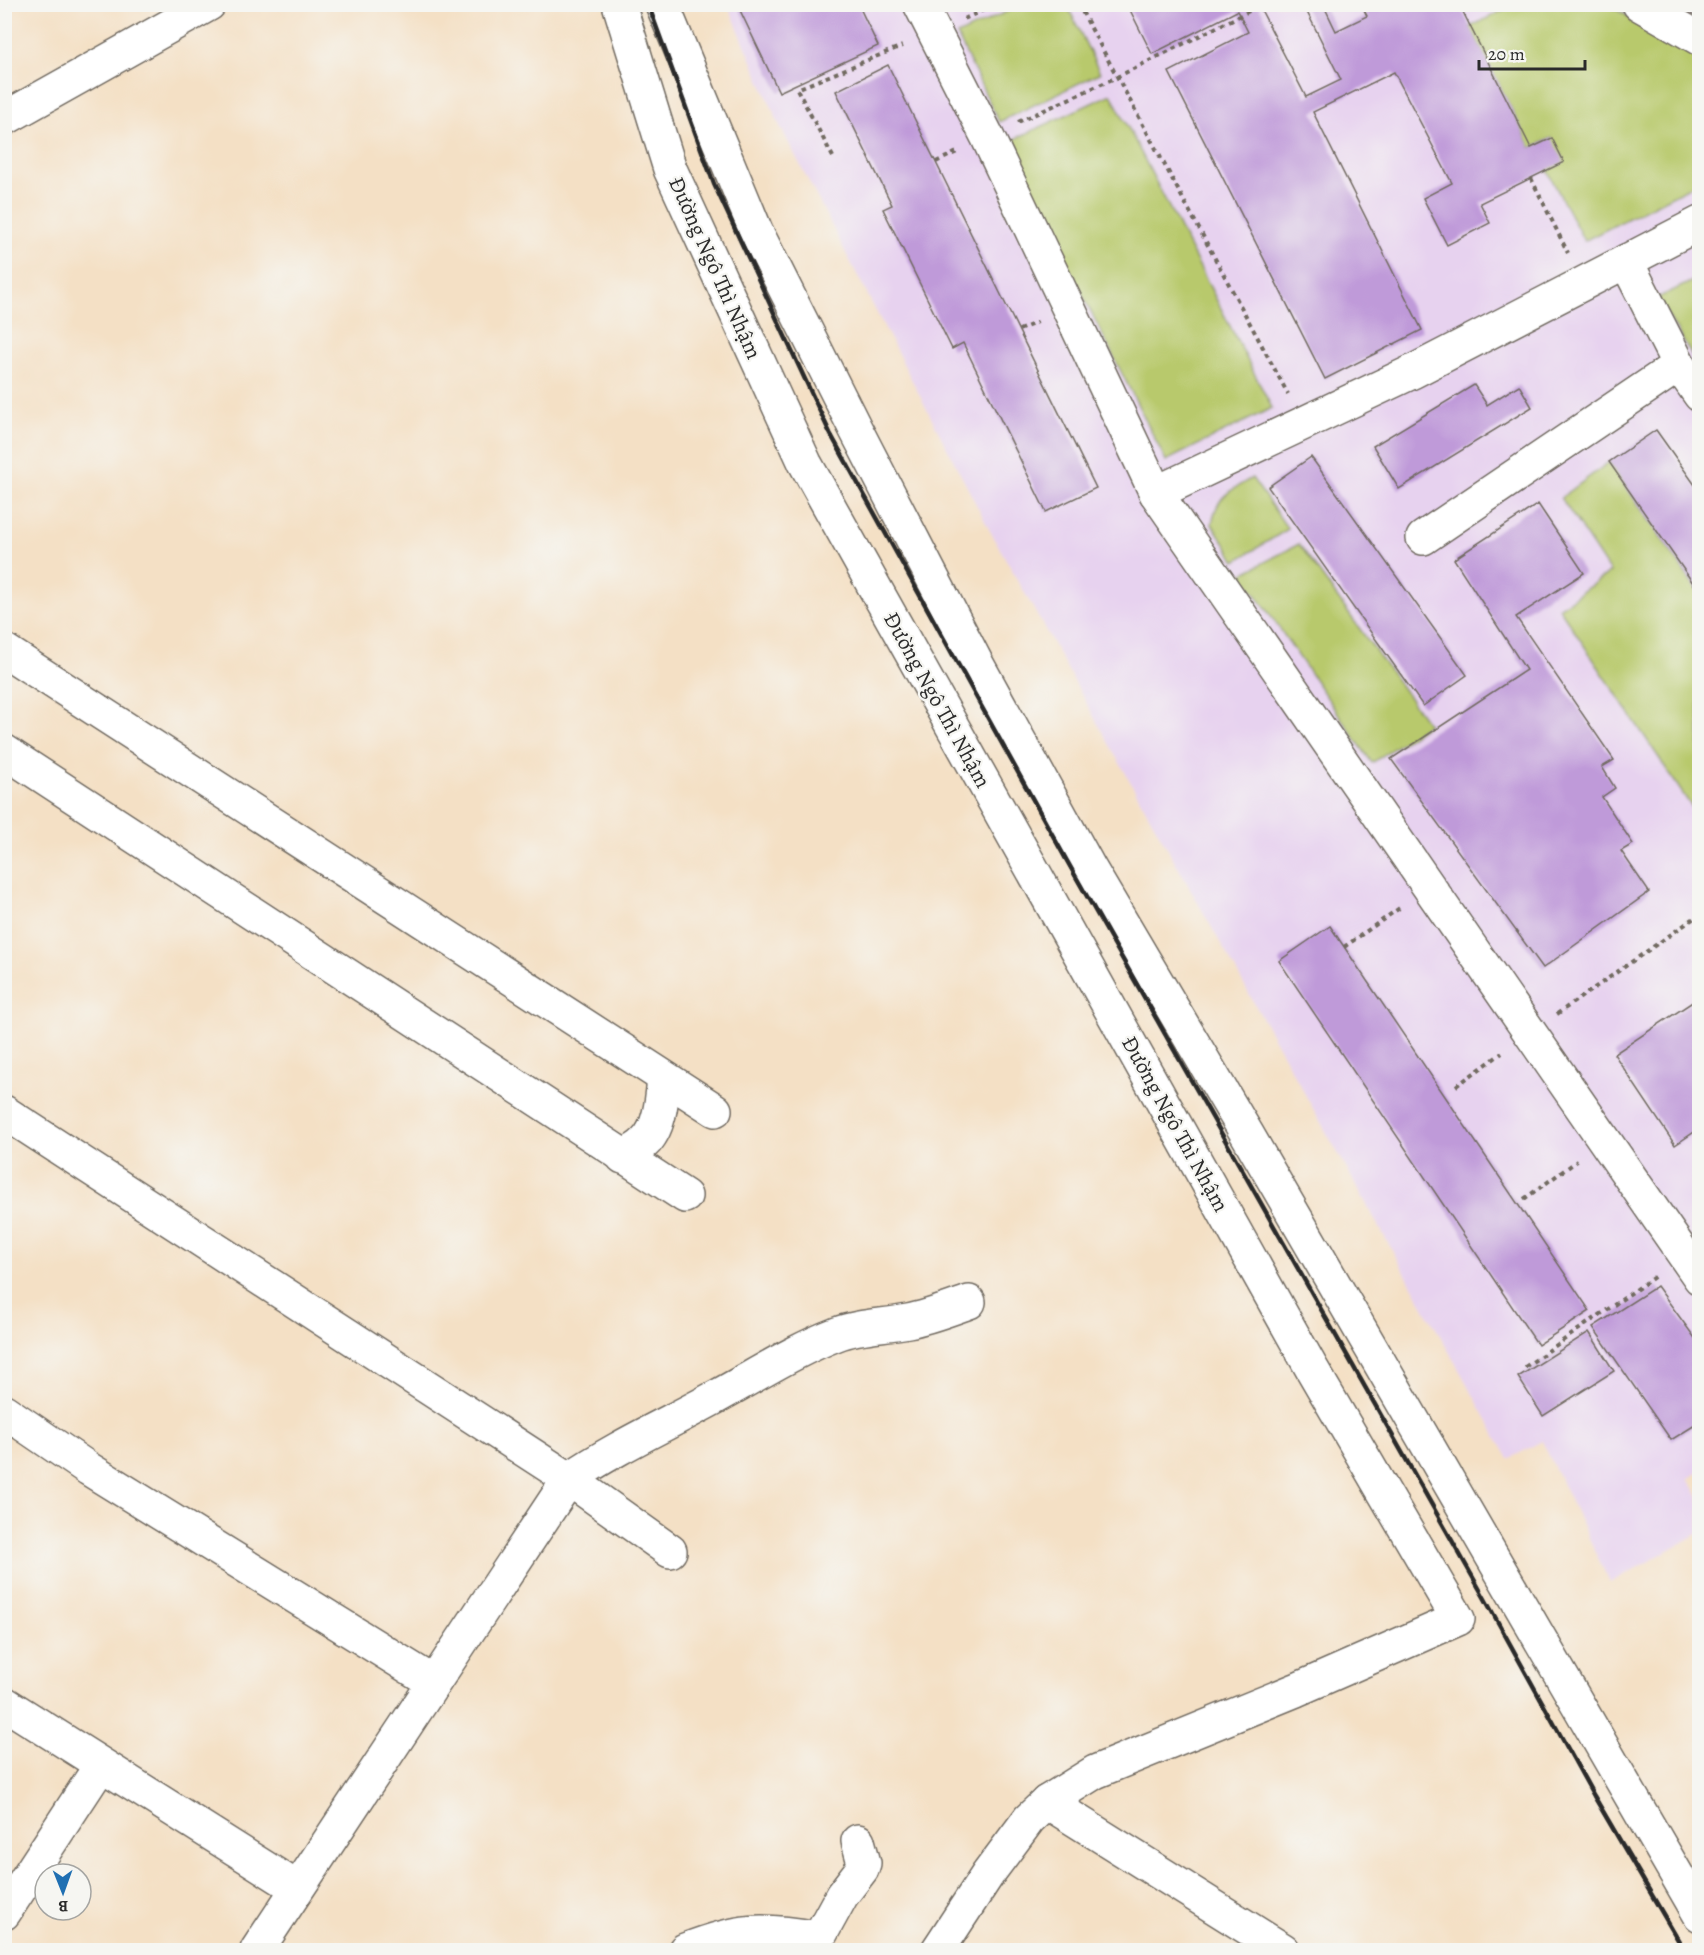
<svg xmlns="http://www.w3.org/2000/svg" width="1704" height="1955" viewBox="0 0 1704 1955" font-family="Alegreya,serif">
<style>
.built{fill:#e7d2ef}
.grass{fill:#b8c96c;stroke:#727a4c;stroke-width:1.5}
.building{fill:#bf9ad9}
.lines{fill:none;stroke-linecap:round;stroke-linejoin:round}
.minor-casing{stroke:#716a61;stroke-width:36}
.path{stroke:#716a61;stroke-width:4;stroke-dasharray:4.5 4.5;stroke-linecap:butt}
.minor{stroke:#fff;stroke-width:33}
.rail{stroke:#2b2b2b;stroke-width:4.5}
.labels{text-anchor:middle;dominant-baseline:central;stroke-width:4.5;stroke-linejoin:round;paint-order:stroke}
.street-label{font-size:22px;fill:#2b2b2b;stroke:#f6f6f2}
</style>
<rect width="100%" height="100%" fill="#f6f6f2"/>
<filter id="ink" filterUnits="userSpaceOnUse"><feTurbulence type="fractalNoise" baseFrequency=".0167" numOctaves="2"/><feDisplacementMap in="SourceGraphic" scale="12" xChannelSelector="R" yChannelSelector="G"/><feConvolveMatrix kernelMatrix="1 2 1 2 8 2 1 2 1" color-interpolation-filters="sRGB"/></filter>
<filter id="wash" filterUnits="userSpaceOnUse"><feTurbulence type="fractalNoise" baseFrequency=".008" numOctaves="4" result="noise"/><feDisplacementMap in="SourceGraphic" scale="24" xChannelSelector="R" yChannelSelector="G"/><feGaussianBlur stdDeviation="1.35" result="paint"/><feColorMatrix in="noise" values="0 0 0 0 0 0 0 0 0 0 0 0 0 0 0 0 0 1.4 0 .05"/><feComposite in="paint" operator="in"/></filter>
<g filter="url(#wash)">
<rect width="100%" height="100%" fill="#f4e0c5"/>
<!-- built -->
<polygon class="built" points="728,5 1699,5 1700,1471 1688,1479 1699,1496 1699,1533 1610,1583 1542,1441 1509,1459 989,529 779,124"/>
<!-- grass -->
<g class="grass">
<polygon points="1021,5 1067,5 1100,73 999,122 957,35"/>
<polygon points="1513,5 1609,5 1699,59 1699,182 1584,241 1547,170 1552,138 1531,148 1470,27"/>
<polygon points="1111,94 1272,408 1166,461 1006,143"/>
<polygon points="1699,278 1699,367 1657,298"/>
<polygon points="1609,462 1699,593 1699,818 1559,608 1610,572 1561,498"/>
<path d="M 1252,478 L 1288,529 L 1236,561 L 1212,524 C 1217,494 1229,492 1252,478 Z"/>
<polygon points="1299,544 1428,724 1372,763 1242,574"/>
</g>
<g id="blocks">
<!-- building -->
<g class="building">
<polygon points="737,4 858,4 878,46 779,92"/>
<polygon points="1127,4 1258,4 1306,97 1341,80 1303,4 1323,4 1336,31 1367,16 1361,4 1459,4 1531,148 1552,138 1564,162 1480,203 1490,223 1447,245 1423,198 1452,183 1394,72 1313,112 1422,330 1325,379 1169,72 1248,32 1240,16 1237,11 1152,54"/>
<polygon points="888,65 1096,488 1046,512 963,343 952,349 883,209 892,205 836,91"/>
<polygon points="1474,385 1487,405 1519,385 1532,407 1399,489 1373,446"/>
<polygon points="1656,430 1700,492 1700,593 1609,462"/>
<polygon points="1311,457 1467,675 1423,706 1268,487"/>
<polygon points="1538,504 1584,573 1516,617 1614,760 1602,767 1615,788 1602,797 1633,844 1621,851 1649,892 1543,968 1391,759 1526,670 1454,559"/>
<polygon points="1330,926 1590,1311 1538,1345 1279,961"/>
<polygon points="1700,997 1700,1128 1675,1145 1614,1054"/>
<polygon points="1657,1286 1700,1345 1700,1422 1671,1440 1593,1327"/>
<polygon points="1589,1332 1614,1371 1543,1416 1518,1377"/>
</g>
</g>
</g>
<g filter="url(#ink)">
<use href="#blocks" fill-opacity="0" stroke="#716a61" stroke-width="1.5"/>
<g class="lines">
<!-- minor casing -->
<g class="minor-casing">
<g id="minor">
<polyline points="619,4 670,169 805,463 1312,1369 1458,1619 1296,1690 1095,1772 1047,1802 1029,1819 988,1874 938,1950"/>
<polyline points="662,4 756,231 856,430 977,664 1090,869 1247,1134 1700,1915"/>
<polyline points="920,4 987,136 1156,493 1700,1278"/>
<polyline points="1639,4 1700,39"/>
<polyline points="4,119 209,4"/>
<polyline points="1626,261 1679,365 1700,395"/>
<polyline points="1156,493 1412,372 1700,223"/>
<polyline points="1423,538 1679,365"/>
<polyline points="4,650 715,1110"/>
<polyline points="4,751 685,1196"/>
<polyline points="4,1112 569,1479 670,1551"/>
<path d="M 623,1157 C 630,1153 638,1149 644,1143 C 660,1129 662,1099 664,1078"/>
<polyline points="4,1411 89,1469 433,1682"/>
<polyline points="4,1703 297,1888"/>
<polyline points="1047,1802 1283,1950"/>
<polyline points="4,1913 101,1765"/>
<path d="M 257,1950 L 569,1479 C 616,1447 667,1424 716,1397 C 755,1376 795,1350 837,1334 C 860,1325 884,1326 908,1321 C 929,1317 949,1309 969,1302"/>
<path d="M 685,1950 C 739,1929 761,1928 818,1938"/>
<polyline points="812,1950 842,1895 862,1869 864,1863 858,1841"/>
</g>
</g>
<!-- path -->
<g class="path">
<polyline points="1078,4 1288,394"/>
<polyline points="1470,9 1478,4"/>
<polyline points="964,19 997,4"/>
<polyline points="1018,122 1117,77 1263,4"/>
<polyline points="833,157 797,89 902,46"/>
<polyline points="936,162 957,152"/>
<polyline points="1531,178 1568,253"/>
<polyline points="1019,330 1038,322"/>
<polyline points="1344,947 1401,907"/>
<polyline points="1557,1014 1700,914"/>
<polyline points="1456,1086 1502,1053"/>
<polyline points="1524,1199 1577,1161"/>
<polyline points="1525,1367 1657,1275"/>
</g>
<!-- minor -->
<use href="#minor" class="minor"/>
<!-- rail -->
<polyline class="rail" points="648,4 714,184 830,433 1067,861 1484,1597 1594,1796 1684,1950"/>
</g>
</g>
<g class="labels">
<!-- street labels -->
<g class="street-label">
<text transform="translate(715 268) rotate(66)">Đường Ngô Thì Nhậm</text>
<text transform="translate(937 700) rotate(61)">Đường Ngô Thì Nhậm</text>
<text transform="translate(1175 1124) rotate(61)">Đường Ngô Thì Nhậm</text>
</g>
</g>
<!-- margin -->
<rect width="1704" height="1955" fill="none" stroke="#f6f6f2" stroke-width="24"/>
<!-- north arrow -->
<g transform="translate(63 1892) rotate(179)"><circle r="28" fill="#f6f6f2" stroke="#a5a5a2" stroke-width="1.5"/>
<path d="M0-4.5L10 22L0 15L-10 22Z" fill="#1f6fb2"/>
<text y="-9" font-size="16" font-weight="bold" text-anchor="middle" fill="#2b2b2b">B</text>
</g>
<!-- scale -->
<path d="M1479 60v9h106v-9" fill="none" stroke="#2b2b2b" stroke-width="3"/>
<text x="1488" y="60" font-size="18" fill="#2b2b2b" stroke="#f6f6f2" stroke-width="4.5" paint-order="stroke">20 m</text>
</svg>
